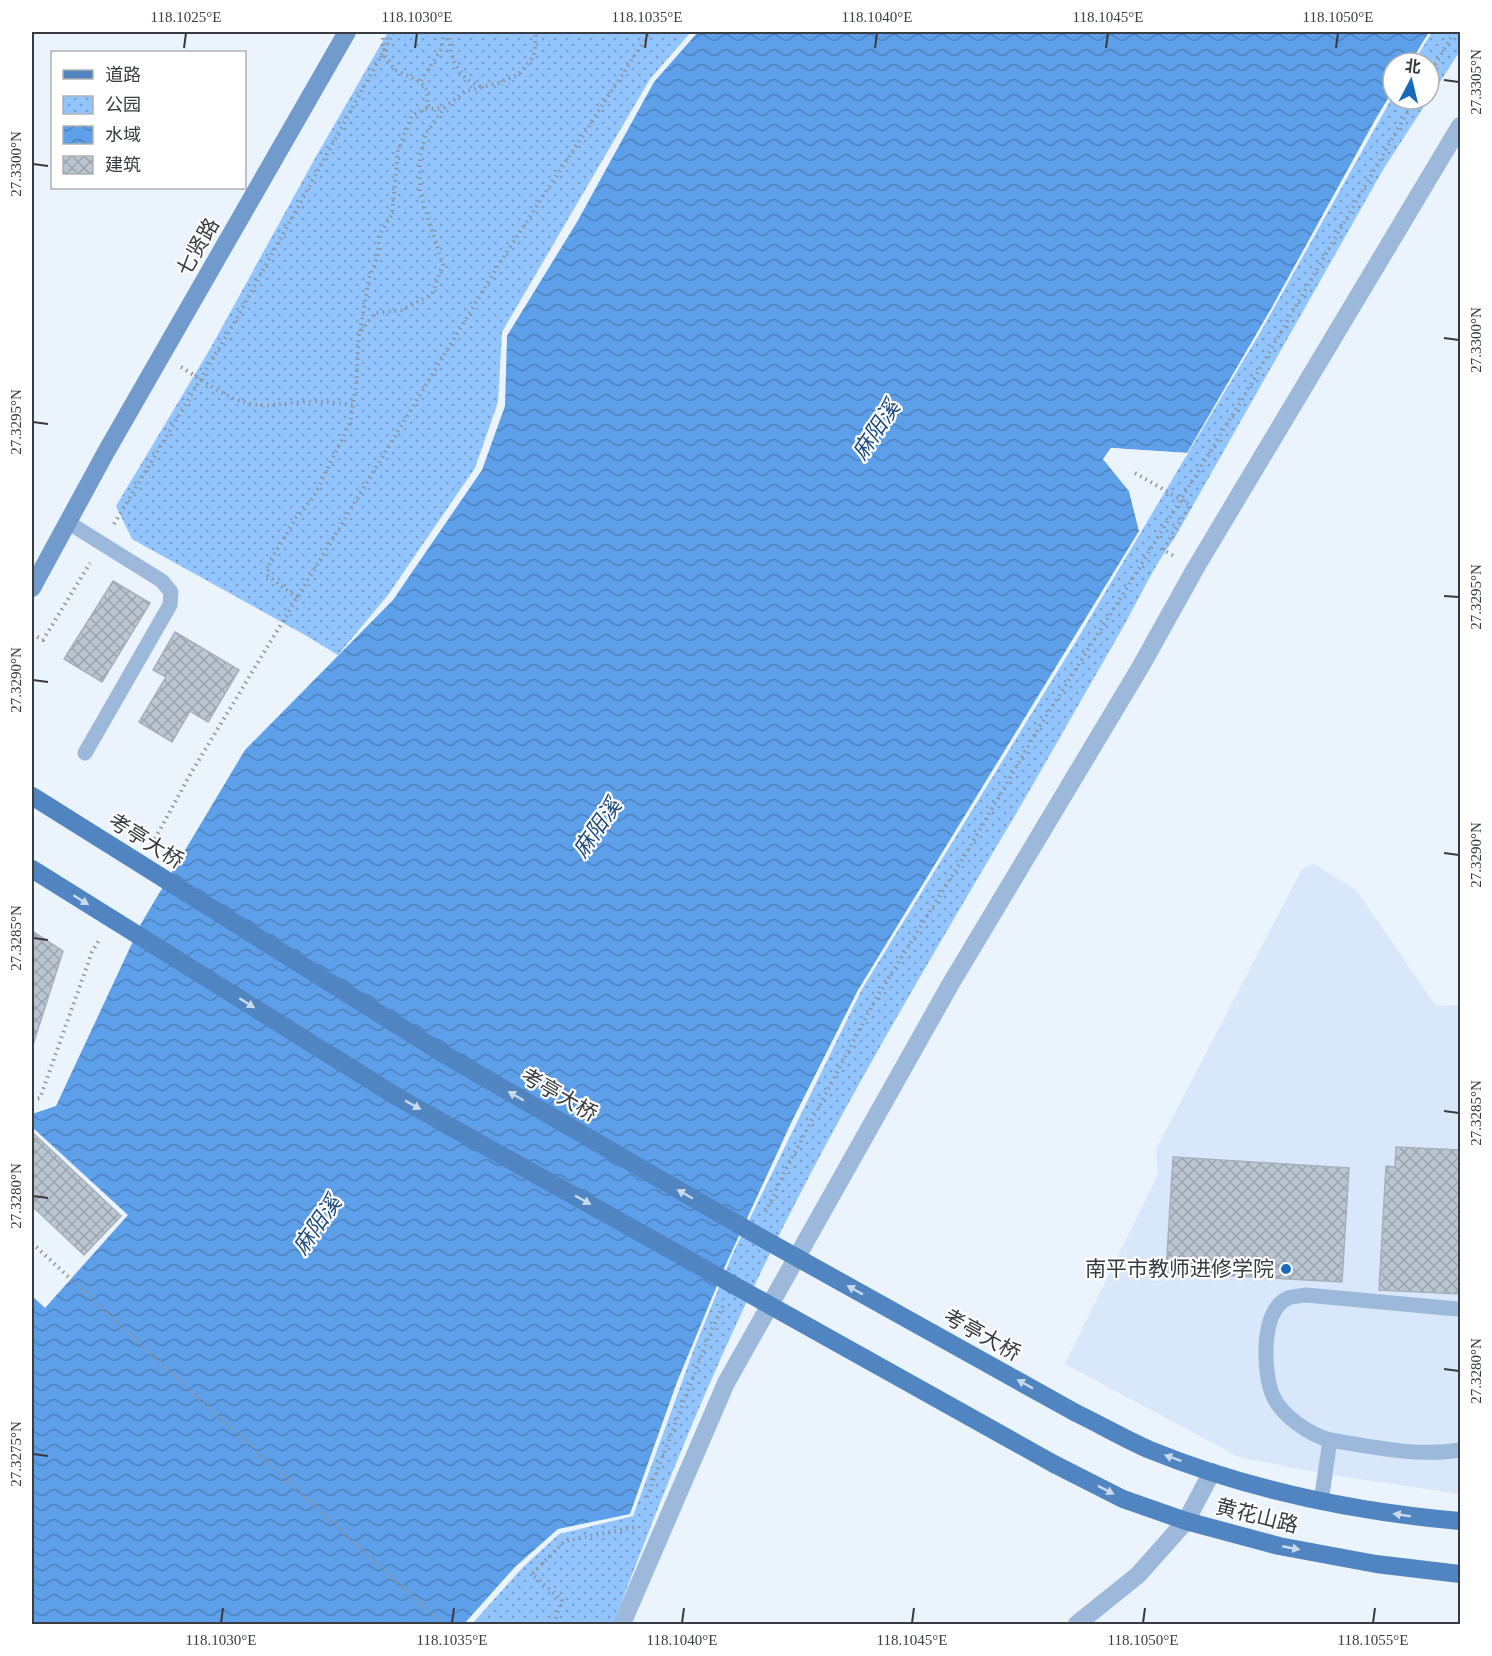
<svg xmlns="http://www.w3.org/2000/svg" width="1492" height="1656" viewBox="0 0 1492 1656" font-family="'Times New Roman','Noto Sans SC',serif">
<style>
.built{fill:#d8e8fa}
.park{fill:url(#park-dots)}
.water{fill:url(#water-waves)}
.pier{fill:#ebf3fd}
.building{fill:url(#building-cross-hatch);stroke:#a6b0bc;stroke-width:1.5}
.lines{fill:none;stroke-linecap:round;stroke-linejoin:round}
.path{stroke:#8f959d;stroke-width:4;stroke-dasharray:1.5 4.5;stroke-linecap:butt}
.lane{stroke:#9cb8da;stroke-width:15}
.street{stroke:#9cb8da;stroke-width:18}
.secondary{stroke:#709bcc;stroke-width:18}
.primary{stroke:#5085c2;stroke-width:18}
.primary-bridge{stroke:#5085c2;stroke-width:18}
.oneway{fill:#cadaed}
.ticks{fill:none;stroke:#383c41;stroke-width:2}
.poi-dot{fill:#196ab8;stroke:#fff;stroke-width:2}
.labels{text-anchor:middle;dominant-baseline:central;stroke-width:4.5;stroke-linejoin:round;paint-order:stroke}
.street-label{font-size:21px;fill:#383c41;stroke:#fff}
.poi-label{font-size:21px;fill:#383c41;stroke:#fff;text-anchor:end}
.water-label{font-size:22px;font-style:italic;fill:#1e4b7b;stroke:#fff}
.neatline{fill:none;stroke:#383c41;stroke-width:2}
.ticks-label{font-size:15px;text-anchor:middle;fill:#383c41}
</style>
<defs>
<pattern id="park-dots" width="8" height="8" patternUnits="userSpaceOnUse" patternTransform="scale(1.5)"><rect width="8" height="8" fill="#92c4fe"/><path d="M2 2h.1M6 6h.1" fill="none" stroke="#78a0cf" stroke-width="1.8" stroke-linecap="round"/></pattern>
<pattern id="water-waves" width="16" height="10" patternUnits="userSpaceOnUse" patternTransform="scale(1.5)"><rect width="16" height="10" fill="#5d9fe8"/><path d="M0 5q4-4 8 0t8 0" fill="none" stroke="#4e83be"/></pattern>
<pattern id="building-cross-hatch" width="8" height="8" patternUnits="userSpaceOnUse" patternTransform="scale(1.5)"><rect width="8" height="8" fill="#bcc6d3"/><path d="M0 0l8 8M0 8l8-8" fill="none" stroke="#9aa2ad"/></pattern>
</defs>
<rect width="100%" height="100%" fill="#ebf3fd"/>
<!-- built -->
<polygon class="built" points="1314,864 1356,890 1436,1006 1460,1005 1460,1494 1325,1474 1239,1457 1065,1364 1158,1174 1156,1149 1302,869"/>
<!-- park -->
<g class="park">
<polygon points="388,32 691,32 650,79 502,332 498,402 475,468 388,595 338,655 305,635 132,539 116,506 210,349 314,160"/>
<path d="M 1432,32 L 1460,32 L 1460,51 L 1384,168 L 1174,539 C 1153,567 1139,599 1122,629 C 1089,686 1057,743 1024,800 C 925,968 824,1135 742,1312 C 694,1414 653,1520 613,1624 L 472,1624 L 522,1568 L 559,1534 L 633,1516 L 694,1349 L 733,1253 L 862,989 L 1075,643 L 1188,453 L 1261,331 L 1393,96 L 1393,99 L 1429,99 L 1429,63 L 1413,63 Z"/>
</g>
<!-- water -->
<polygon class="water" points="698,32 1429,32 1410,63 1393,63 1393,90 1375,120 1272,307 1187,453 1111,448 1103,459 1129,491 1139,531 858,990 791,1123 726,1264 677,1382 630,1514 558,1529 515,1567 464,1624 32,1624 32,1296 45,1308 128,1215 32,1127 32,1114 56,1106 142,922 245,750 393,600 482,470 505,406 507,336 577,222 654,82"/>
<!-- pier -->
<polygon class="pier" points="1111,448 1188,453 1187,456 1112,451 1107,459 1131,490 1142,530 1140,534 1129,491 1103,459"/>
<!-- building -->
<g class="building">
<polygon points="113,581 150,603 102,682 64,659"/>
<polygon points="175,632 239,670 208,722 190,711 172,742 139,722 166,677 153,670"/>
<polygon points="32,931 63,951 32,1048"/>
<polygon points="32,1132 121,1216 84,1255 32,1206"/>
<polygon points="1396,1147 1460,1150 1460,1294 1379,1290 1386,1166 1395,1167"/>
<polygon points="1173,1157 1349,1168 1342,1282 1166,1272"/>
</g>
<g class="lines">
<!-- path -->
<g class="path">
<polyline points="382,32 385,56 395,70 421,82 427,90 427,109"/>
<path d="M 450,32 C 447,56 458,79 482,87"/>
<polyline points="1429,75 1454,32"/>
<polyline points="421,81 442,48 443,32"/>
<polyline points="360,331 369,278 378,257 379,235 392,214 398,151 412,115 427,109 444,108"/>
<path d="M 181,367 C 204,381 225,398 251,404 C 269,408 284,403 302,402 C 319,400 336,403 353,405"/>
<polyline points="1135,473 1190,505 1163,550 1174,556"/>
<polyline points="114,524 233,325 394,32"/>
<polyline points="297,598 267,575 270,561 296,518 313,498 350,423 356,386 359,334 375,313 402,310 432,294 443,265 420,193 420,156 426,133 444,108 464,92 498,83 519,74 534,56 536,32"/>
<polyline points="32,634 43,640 90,563"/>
<polyline points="152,844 191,773 501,261 650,32"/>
<polyline points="32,1100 40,1098 92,952 99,940"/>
<polyline points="766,1212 782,1177 875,1000 965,855 1043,721 1123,594 1243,398 1415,99"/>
<polyline points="32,1243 442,1624"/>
<polyline points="647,1497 709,1336 723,1306"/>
<polyline points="554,1624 562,1600 532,1574 565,1541 636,1527"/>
</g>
<!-- lane -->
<g class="lane">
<polyline points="69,523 162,581 171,592 170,605 85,753"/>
<path d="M 1330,1440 C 1310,1435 1282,1416 1273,1396 C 1263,1372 1260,1311 1288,1298 C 1293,1296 1301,1296 1306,1295 L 1457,1309"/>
<path d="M 1321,1502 L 1330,1440 C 1372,1447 1418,1457 1460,1450"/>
</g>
<!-- street -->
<g class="street">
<polyline points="622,1624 726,1383 950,985 1141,666 1195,569 1460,126"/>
<polyline points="1077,1624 1138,1575 1186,1521 1212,1472"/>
</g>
<!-- secondary -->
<polyline class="secondary" points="32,588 106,452 347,32"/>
<!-- primary -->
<g class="primary">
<path d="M 1076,1413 C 1101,1425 1125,1439 1150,1450 C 1249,1490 1355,1512 1460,1521"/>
<polyline points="1054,1464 1123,1499 1186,1521 1279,1546 1376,1564 1460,1574"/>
</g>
<!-- primary-bridge -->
<g class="primary-bridge">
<polyline points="32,796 442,1053 760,1237 1076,1413"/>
<polyline points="32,869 399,1098 1054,1464"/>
</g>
</g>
<!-- one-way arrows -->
<defs><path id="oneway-solid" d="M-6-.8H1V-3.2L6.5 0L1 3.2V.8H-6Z" transform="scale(1.5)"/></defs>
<g class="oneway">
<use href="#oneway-solid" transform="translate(81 900) rotate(32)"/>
<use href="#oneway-solid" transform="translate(247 1003) rotate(32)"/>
<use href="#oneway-solid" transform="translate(516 1096) rotate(-150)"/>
<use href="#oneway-solid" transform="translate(413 1105) rotate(29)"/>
<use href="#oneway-solid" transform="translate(685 1194) rotate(-150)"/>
<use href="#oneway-solid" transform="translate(583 1200) rotate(29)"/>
<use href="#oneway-solid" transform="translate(855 1290) rotate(-151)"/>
<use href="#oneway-solid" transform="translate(1025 1384) rotate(-151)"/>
<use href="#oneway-solid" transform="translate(1173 1458) rotate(-160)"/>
<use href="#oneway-solid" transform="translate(1106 1490) rotate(27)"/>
<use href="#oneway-solid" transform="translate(1402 1515) rotate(-171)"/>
<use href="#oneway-solid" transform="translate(1291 1548) rotate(11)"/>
</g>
<!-- ticks -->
<path class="ticks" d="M 184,48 L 186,33M 415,48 L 417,33M 645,48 L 647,33M 875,48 L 877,33M 1106,48 L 1108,33M 1336,48 L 1338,33M 1444,80 L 1459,82M 33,164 L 48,166M 1444,338 L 1459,340M 33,422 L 48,424M 1444,596 L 1459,597M 33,680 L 48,682M 1444,853 L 1459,855M 33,938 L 48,940M 1444,1111 L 1459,1113M 33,1196 L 48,1198M 1444,1369 L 1459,1371M 33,1454 L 48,1456M 221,1623 L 223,1608M 452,1623 L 454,1608M 682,1623 L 684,1608M 912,1623 L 914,1608M 1143,1623 L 1145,1608M 1373,1623 L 1375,1608"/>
<!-- markers -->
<circle class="poi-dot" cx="1286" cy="1269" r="6"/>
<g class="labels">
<!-- street labels -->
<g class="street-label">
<text transform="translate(198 247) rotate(-60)">七贤路</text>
<text transform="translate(146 841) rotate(32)">考亭大桥</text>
<text transform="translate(559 1095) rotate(30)">考亭大桥</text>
<text transform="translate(982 1335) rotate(29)">考亭大桥</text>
<text transform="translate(1257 1516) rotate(14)">黄花山路</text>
</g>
<!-- poi labels -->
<g class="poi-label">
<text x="1274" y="1269">南平市教师进修学院</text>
</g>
<!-- water labels -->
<g class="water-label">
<text transform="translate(876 430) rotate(-56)">麻阳溪</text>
<text transform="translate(597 828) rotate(-55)">麻阳溪</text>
<text transform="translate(317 1225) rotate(-55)">麻阳溪</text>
</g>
</g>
<!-- border -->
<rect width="1492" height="1656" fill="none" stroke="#ffffff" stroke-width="66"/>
<!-- legend -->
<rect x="51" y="51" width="195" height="138" fill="#ffffff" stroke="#afb1b3" stroke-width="1.5"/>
<rect x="63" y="70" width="30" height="9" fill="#5085c2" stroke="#afb1b3" stroke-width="1.5"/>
<text x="105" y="81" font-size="18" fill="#383c41">道路</text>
<rect x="63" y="96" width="30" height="18" fill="url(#park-dots)" stroke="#afb1b3" stroke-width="1.5"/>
<text x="105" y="111" font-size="18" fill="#383c41">公园</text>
<rect x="63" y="126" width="30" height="18" fill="url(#water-waves)" stroke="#afb1b3" stroke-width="1.5"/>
<text x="105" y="141" font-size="18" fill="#383c41">水域</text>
<rect x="63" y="156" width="30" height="18" fill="url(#building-cross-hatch)" stroke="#afb1b3" stroke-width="1.5"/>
<text x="105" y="171" font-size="18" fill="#383c41">建筑</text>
<!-- north arrow -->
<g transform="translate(1411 81) rotate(7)"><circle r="28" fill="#ffffff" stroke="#afb1b3" stroke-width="1.5"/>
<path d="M0-4.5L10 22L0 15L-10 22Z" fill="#196ab8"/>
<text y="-9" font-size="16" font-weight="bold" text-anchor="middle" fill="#383c41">北</text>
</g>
<rect x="33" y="33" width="1426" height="1590" class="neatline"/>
<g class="ticks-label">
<text x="186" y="22">118.1025°E</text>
<text x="417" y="22">118.1030°E</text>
<text x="647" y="22">118.1035°E</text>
<text x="877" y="22">118.1040°E</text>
<text x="1108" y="22">118.1045°E</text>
<text x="1338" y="22">118.1050°E</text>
<text transform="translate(1476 82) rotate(-90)" y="5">27.3305°N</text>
<text transform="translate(16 164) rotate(-90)" y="5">27.3300°N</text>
<text transform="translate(1476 340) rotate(-90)" y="5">27.3300°N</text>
<text transform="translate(16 422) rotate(-90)" y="5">27.3295°N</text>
<text transform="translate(1476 597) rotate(-90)" y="5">27.3295°N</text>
<text transform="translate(16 680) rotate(-90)" y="5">27.3290°N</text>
<text transform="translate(1476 855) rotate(-90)" y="5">27.3290°N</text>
<text transform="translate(16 938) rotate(-90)" y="5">27.3285°N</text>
<text transform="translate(1476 1113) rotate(-90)" y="5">27.3285°N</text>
<text transform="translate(16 1196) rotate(-90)" y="5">27.3280°N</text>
<text transform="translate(1476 1371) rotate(-90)" y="5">27.3280°N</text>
<text transform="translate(16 1454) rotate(-90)" y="5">27.3275°N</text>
<text x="221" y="1645">118.1030°E</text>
<text x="452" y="1645">118.1035°E</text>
<text x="682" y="1645">118.1040°E</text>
<text x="912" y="1645">118.1045°E</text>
<text x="1143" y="1645">118.1050°E</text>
<text x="1373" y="1645">118.1055°E</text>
</g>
</svg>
